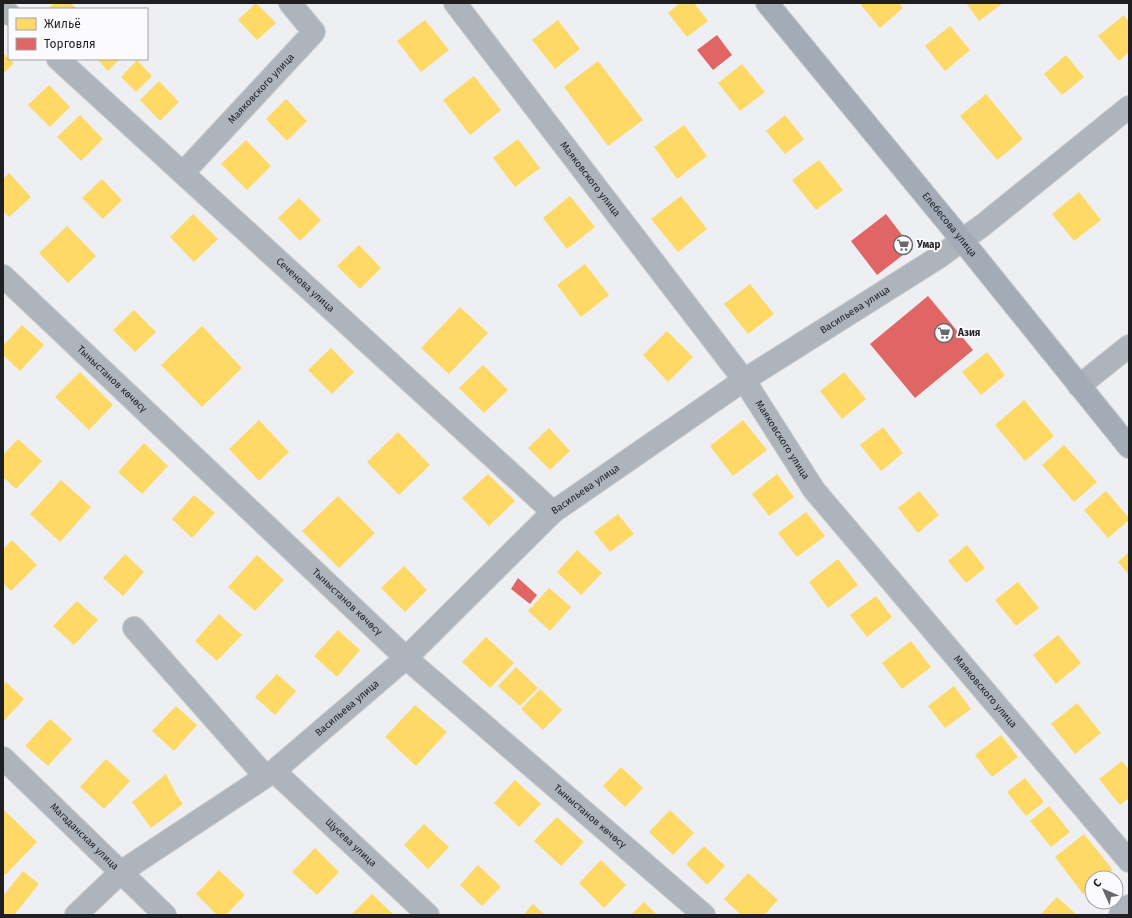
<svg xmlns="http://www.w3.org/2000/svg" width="1132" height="918" viewBox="0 0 1132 918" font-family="'Fira Sans',sans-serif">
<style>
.homes{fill:#ffd966}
.shops{fill:#e06666}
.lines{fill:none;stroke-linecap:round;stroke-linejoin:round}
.minor-casing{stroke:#cacacc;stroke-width:24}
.primary-casing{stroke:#cacacc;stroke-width:24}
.minor{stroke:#adb4bc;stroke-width:22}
.primary{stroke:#a3acb6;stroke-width:22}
.labels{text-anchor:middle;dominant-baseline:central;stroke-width:4;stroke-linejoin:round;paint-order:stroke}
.street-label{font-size:10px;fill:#1f1f21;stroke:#fbfbfe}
.poi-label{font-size:10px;font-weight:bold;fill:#1f1f21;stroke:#fbfbfe;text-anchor:start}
</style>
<rect width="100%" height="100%" fill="#eeeff2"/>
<!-- homes -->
<g class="homes">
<polygon points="54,3 71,3 77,9 50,9 49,8"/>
<polygon points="256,3 276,23 257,40 238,20"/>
<polygon points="680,3 694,3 708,21 687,37 668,13"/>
<polygon points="863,3 899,3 903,8 880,28 861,5"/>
<polygon points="966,3 1003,3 979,21"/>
<polygon points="1124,15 1129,22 1129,52 1119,61 1098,36"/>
<polygon points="425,20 449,50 421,72 397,41"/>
<polygon points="558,20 580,49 555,69 532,40"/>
<polygon points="950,26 970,50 945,71 925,46"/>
<polygon points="3,53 14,63 3,74"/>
<polygon points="1066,55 1084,77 1062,95 1044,74"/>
<polygon points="97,59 120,59 108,71"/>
<polygon points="137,60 152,76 136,92 121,77"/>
<polygon points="598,61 643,120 608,146 564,87"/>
<polygon points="742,64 765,92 740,111 718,83"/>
<polygon points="474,76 501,110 470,135 443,100"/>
<polygon points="159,81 179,102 160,121 140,100"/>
<polygon points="49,85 70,107 50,127 28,105"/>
<polygon points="986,94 1023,139 997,160 960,116"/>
<polygon points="286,99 307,121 287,141 266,119"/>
<polygon points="80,115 103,139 81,161 57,137"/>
<polygon points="785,115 804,139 785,154 766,131"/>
<polygon points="684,125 707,156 677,179 654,147"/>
<polygon points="518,139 540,168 515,187 493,158"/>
<polygon points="246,140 271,166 247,190 221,164"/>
<polygon points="819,160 843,190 816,210 792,180"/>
<polygon points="9,173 31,197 9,217 3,211 3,179"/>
<polygon points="102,179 122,200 103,219 82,198"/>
<polygon points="1079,192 1101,220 1074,241 1052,214"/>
<polygon points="570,196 595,227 567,249 543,218"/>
<polygon points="681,196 707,229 678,252 651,219"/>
<polygon points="299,198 321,220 300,241 278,218"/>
<polygon points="193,214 218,239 194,262 170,237"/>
<polygon points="67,226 96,256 68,283 39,253"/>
<polygon points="359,245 381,268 360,289 337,266"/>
<polygon points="585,264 609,295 581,317 557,285"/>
<polygon points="750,284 774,314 748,334 724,304"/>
<polygon points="460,307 488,333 449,374 421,348"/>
<polygon points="134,310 156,332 135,352 113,330"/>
<polygon points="22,325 44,345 20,371 3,355 3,346"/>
<polygon points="202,326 242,368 202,407 161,365"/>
<polygon points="667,331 693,357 668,382 643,355"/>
<polygon points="331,348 354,372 332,394 308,370"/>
<polygon points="987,352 1005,375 981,395 962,372"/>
<polygon points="483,365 508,390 484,413 459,388"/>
<polygon points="80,372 113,405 89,430 55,397"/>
<polygon points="844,372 866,399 842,419 820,391"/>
<polygon points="1024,400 1054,436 1025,461 995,425"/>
<polygon points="259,420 289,452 259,481 229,449"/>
<polygon points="743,420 767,450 733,476 710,446"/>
<polygon points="883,427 903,453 881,471 860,445"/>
<polygon points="549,428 570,451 550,470 528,448"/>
<polygon points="398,432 430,465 399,495 367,462"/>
<polygon points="18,439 42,461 16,489 3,477 3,455"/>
<polygon points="144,443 168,466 142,494 118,472"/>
<polygon points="1064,445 1097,482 1074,502 1042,465"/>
<polygon points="488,474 515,501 489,526 462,498"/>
<polygon points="777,474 794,497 769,516 752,494"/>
<polygon points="61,480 91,507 60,542 30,514"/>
<polygon points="919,491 939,515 918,533 898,508"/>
<polygon points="1106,491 1129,518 1129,520 1108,538 1084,510"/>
<polygon points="194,495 215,513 192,538 172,519"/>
<polygon points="338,496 375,533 339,568 302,531"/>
<polygon points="806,512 825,536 797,557 778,533"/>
<polygon points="618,514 634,534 610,552 594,532"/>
<polygon points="12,540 37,565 11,591 3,583 3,549"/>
<polygon points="967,545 985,568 966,583 948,561"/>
<polygon points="577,550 602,573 581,595 557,572"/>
<polygon points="1129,552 1129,575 1118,562"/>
<polygon points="125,554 144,572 123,596 103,578"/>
<polygon points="257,555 284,580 255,611 228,587"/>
<polygon points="838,559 858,585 828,608 809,582"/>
<polygon points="404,566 427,590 405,612 381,588"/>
<polygon points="1018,582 1039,608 1016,626 995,600"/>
<polygon points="549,588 571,607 550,631 528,611"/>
<polygon points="876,596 892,617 867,637 850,615"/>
<polygon points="77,601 98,620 74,645 53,626"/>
<polygon points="219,614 242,635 217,661 195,641"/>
<polygon points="338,630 360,650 337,677 314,656"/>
<polygon points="1058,635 1081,663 1056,684 1033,655"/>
<polygon points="486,637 514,663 490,688 462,662"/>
<polygon points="911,641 931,667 902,689 882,663"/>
<polygon points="516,667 538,688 520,706 498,686"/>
<polygon points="277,674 296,691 275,715 255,697"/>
<polygon points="6,682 24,699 3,722 3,685"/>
<polygon points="954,686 971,709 945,728 928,706"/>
<polygon points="540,689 562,710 543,730 521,709"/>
<polygon points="1077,703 1101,733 1075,754 1051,724"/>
<polygon points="415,705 447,732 416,766 385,737"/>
<polygon points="176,706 197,725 174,751 152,731"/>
<polygon points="50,719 72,739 48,766 25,746"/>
<polygon points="1001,735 1018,757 992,777 975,755"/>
<polygon points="106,759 130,781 104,809 80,787"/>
<polygon points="1122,761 1129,770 1129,798 1120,805 1099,779"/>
<polygon points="621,767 643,788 625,807 603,786"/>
<polygon points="166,774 176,794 183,804 151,828 132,802"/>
<polygon points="1025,778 1044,802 1026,816 1007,792"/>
<polygon points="515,780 541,804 519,827 494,803"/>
<polygon points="1049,806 1070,832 1051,847 1030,821"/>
<polygon points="3,809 37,842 5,875 3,873"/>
<polygon points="670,810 694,833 673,855 649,832"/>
<polygon points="557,817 584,842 561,866 534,841"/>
<polygon points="424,824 449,847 428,869 404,845"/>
<polygon points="1084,834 1113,870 1103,878 1092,878 1092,887 1083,894 1055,857"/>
<polygon points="704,846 725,866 707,885 686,864"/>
<polygon points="315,848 339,872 317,895 292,872"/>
<polygon points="601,860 626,885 604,908 579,883"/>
<polygon points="478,865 501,887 482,906 460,885"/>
<polygon points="219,870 245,895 226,915 217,915 196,894"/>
<polygon points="23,871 39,884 14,915 3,915 3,896"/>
<polygon points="748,873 778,900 764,915 741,915 724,899"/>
<polygon points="372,894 394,915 351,915"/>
<polygon points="1057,897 1077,915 1040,915"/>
<polygon points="644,902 657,915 631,915"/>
<polygon points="533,904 545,915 523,915"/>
</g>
<!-- shops -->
<g class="shops">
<polygon points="717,35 732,55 713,70 697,50"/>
<polygon points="886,214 912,248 877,275 851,241"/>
<polygon points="928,296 973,350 915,398 870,344"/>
<polygon points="518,578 537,595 530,604 511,589"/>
</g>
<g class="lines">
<!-- minor casing -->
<g class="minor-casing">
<g id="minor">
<path id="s1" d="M 455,3 L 744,380 L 814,490 L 1129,861"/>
<polyline points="3,9 9,14"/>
<path id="s2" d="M 58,59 L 553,512"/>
<path id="s3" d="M 183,173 L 314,32 L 290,3"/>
<path id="s4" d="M 3,276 L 406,658 L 704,915"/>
<polyline points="1079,386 1129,346"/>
<polyline points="134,628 265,776"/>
<path id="s5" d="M 3,758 L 165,915"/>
<path id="s6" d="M 274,771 L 428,915"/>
<path id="s7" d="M 76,915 L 121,872 L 274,771 L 406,658 L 553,512 L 744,380 L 939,257 L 983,225 L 1129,107"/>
<polyline points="1120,915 1129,906"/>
</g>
</g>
<!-- primary casing -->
<g class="primary-casing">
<g id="primary">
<path id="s8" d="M 767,3 L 962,240 L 1129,447"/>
</g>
</g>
<!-- minor -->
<use href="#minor" class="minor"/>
<!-- primary -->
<use href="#primary" class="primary"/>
</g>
<!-- icons -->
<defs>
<g id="supermarket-ring" transform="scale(1)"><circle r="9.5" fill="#fbfbfe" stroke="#67686a" stroke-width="1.5"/><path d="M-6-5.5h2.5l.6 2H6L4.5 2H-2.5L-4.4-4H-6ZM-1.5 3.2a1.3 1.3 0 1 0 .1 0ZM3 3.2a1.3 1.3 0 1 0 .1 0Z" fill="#67686a"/></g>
</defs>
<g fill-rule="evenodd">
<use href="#supermarket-ring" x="903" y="245"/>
<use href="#supermarket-ring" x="944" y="333"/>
</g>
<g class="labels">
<!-- street labels -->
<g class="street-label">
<text stroke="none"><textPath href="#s3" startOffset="115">Маяковского улица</textPath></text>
<text stroke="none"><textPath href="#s1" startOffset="222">Маяковского улица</textPath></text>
<text stroke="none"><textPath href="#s8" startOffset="287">Елебесова улица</textPath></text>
<text stroke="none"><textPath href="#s2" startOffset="335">Сеченова улица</textPath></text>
<text stroke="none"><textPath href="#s7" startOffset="990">Васильева улица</textPath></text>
<text stroke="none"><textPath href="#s4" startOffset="150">Тыныстанов көчөсү</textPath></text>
<text stroke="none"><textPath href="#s1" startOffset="546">Маяковского улица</textPath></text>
<text stroke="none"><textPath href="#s7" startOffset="666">Васильева улица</textPath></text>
<text stroke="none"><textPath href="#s4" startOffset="474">Тыныстанов көчөсү</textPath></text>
<text stroke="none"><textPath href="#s1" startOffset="870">Маяковского улица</textPath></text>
<text stroke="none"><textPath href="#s7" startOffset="342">Васильева улица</textPath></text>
<text stroke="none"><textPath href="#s4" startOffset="798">Тыныстанов көчөсү</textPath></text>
<text stroke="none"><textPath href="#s5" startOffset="113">Магаданская улица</textPath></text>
<text stroke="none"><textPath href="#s6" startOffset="105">Щусева улица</textPath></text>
</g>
<!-- poi labels -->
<g class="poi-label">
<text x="917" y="245">Умар</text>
<text x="958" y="333">Азия</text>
</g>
</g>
<!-- border -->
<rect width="1132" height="918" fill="none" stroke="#1f1f21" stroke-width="8"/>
<!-- legend -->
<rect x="8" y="8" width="140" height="52" fill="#fbfbfe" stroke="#a3a3a6"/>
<rect x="16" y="18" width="20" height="12" fill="#ffd966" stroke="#a3a3a6"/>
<text x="44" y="28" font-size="12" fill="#1f1f21">Жильё</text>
<rect x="16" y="38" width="20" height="12" fill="#e06666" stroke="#a3a3a6"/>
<text x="44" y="48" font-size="12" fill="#1f1f21">Торговля</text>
<!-- north arrow -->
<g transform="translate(1104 890) rotate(315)"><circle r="19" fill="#fbfbfe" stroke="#a3a3a6"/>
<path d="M0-3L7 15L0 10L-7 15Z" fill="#67686a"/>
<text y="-6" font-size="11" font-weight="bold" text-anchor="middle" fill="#1f1f21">С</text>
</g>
</svg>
